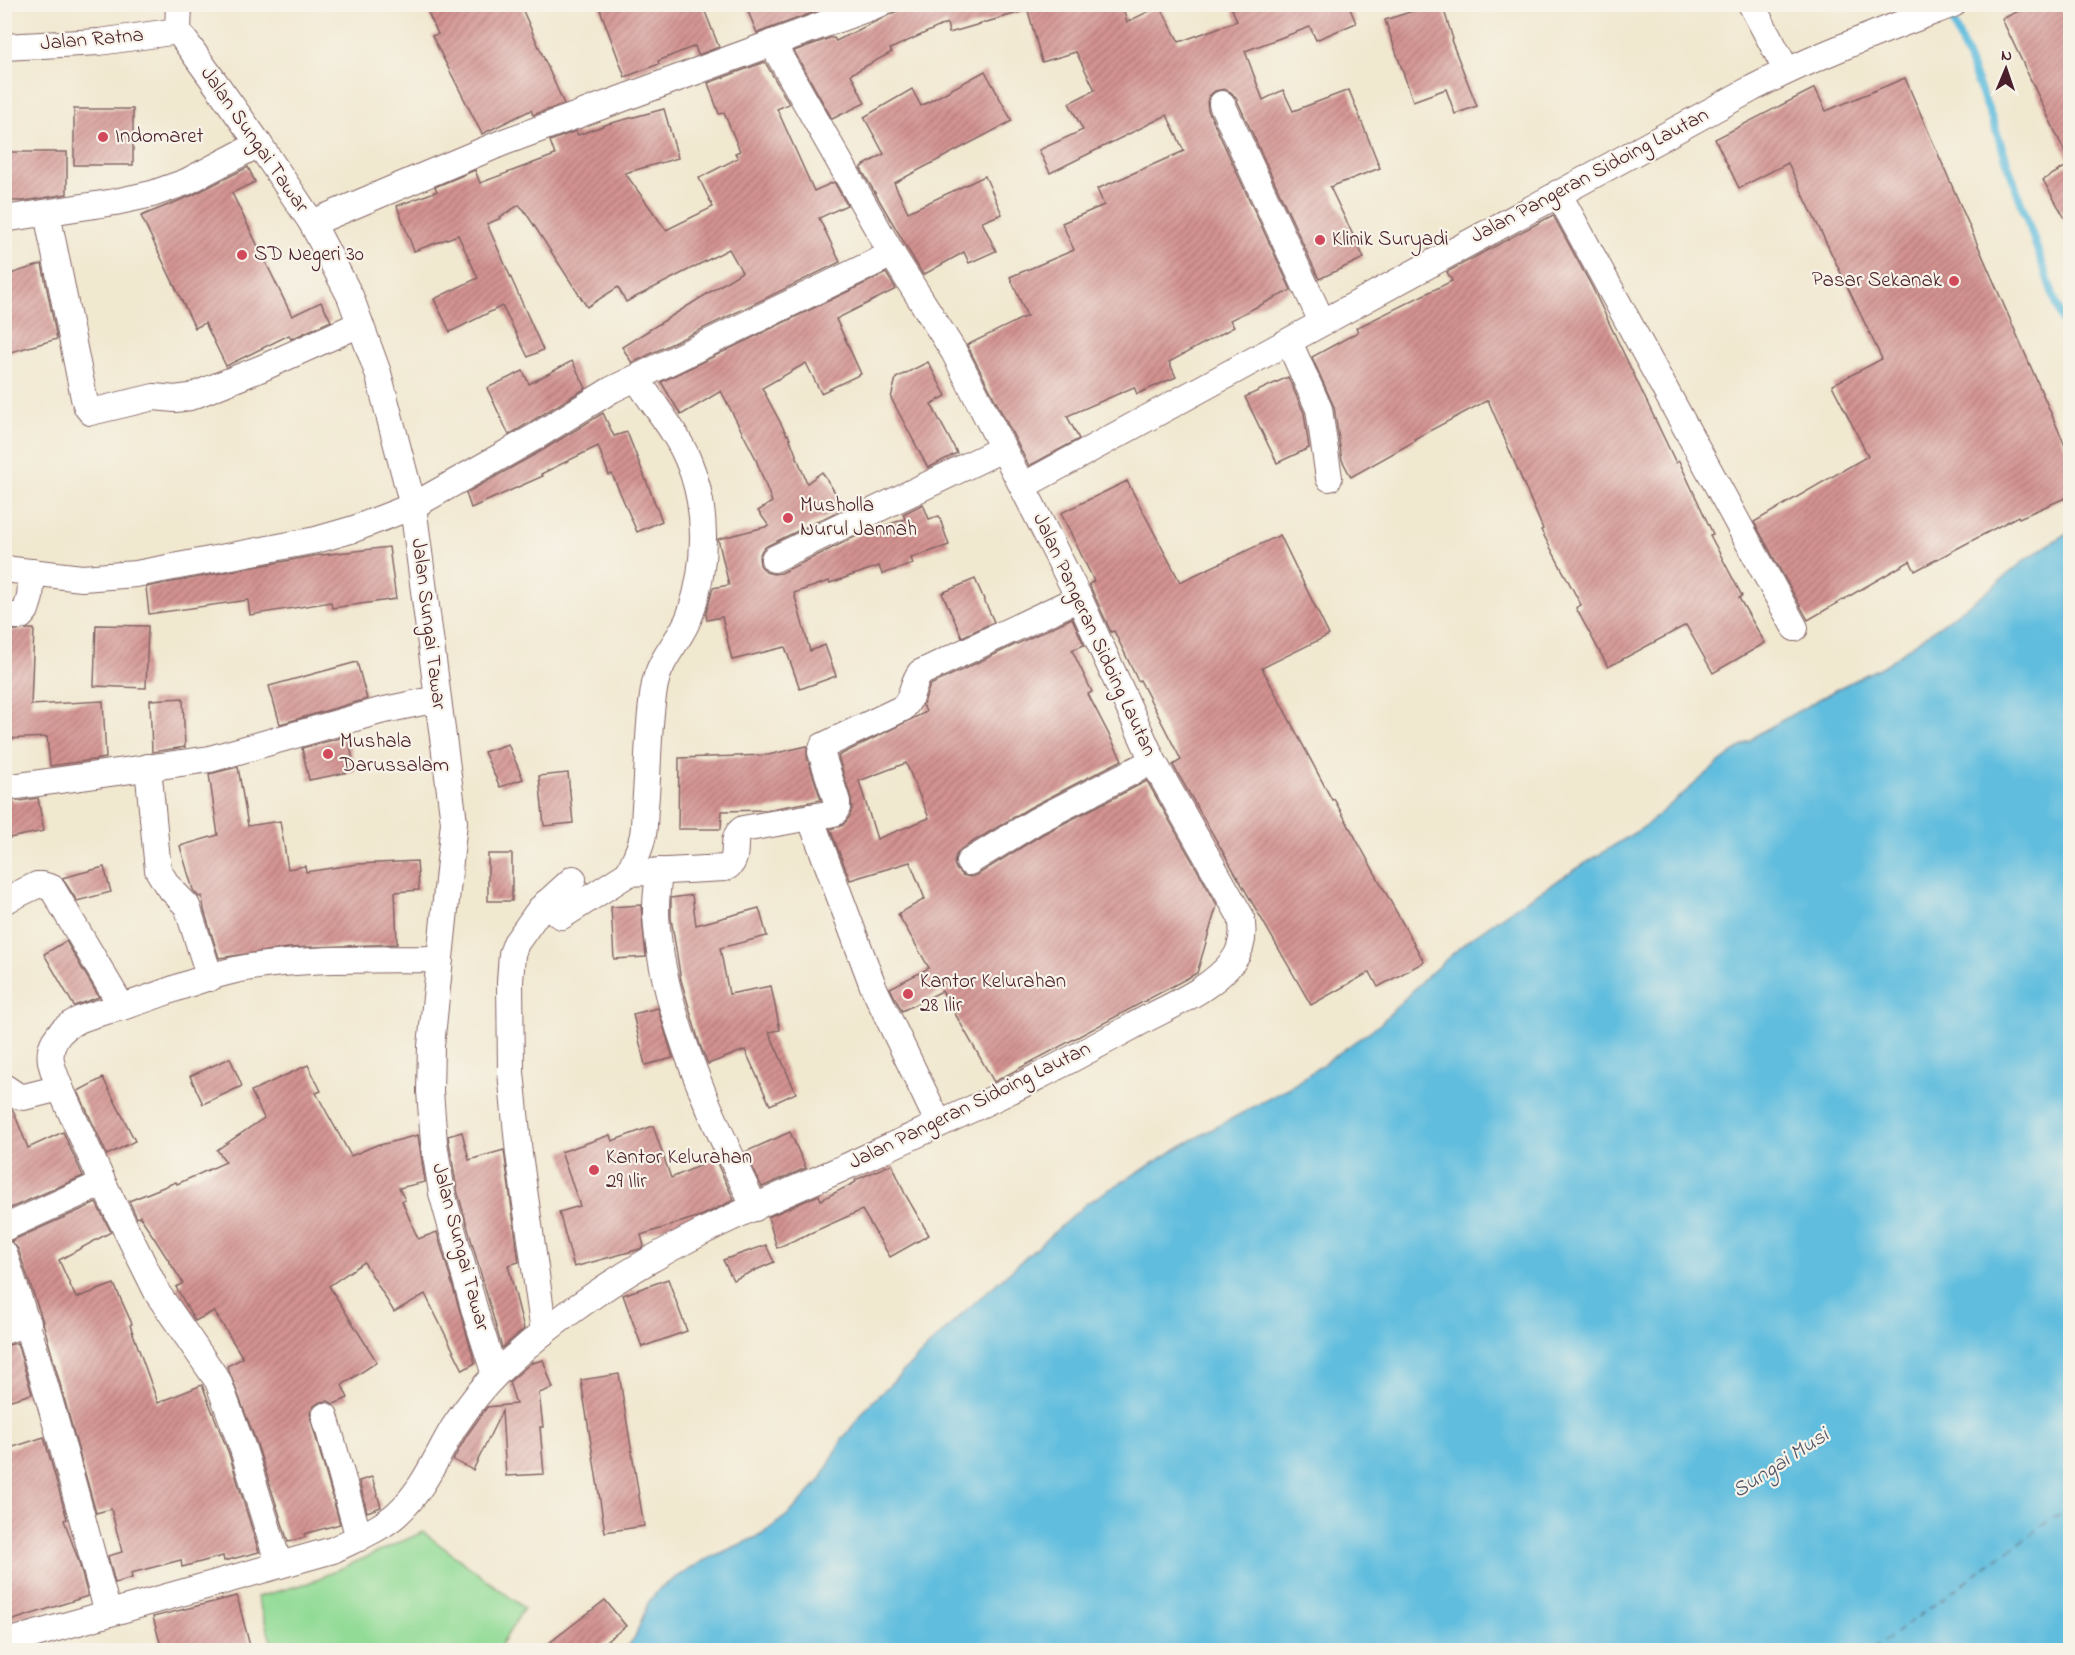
<svg xmlns="http://www.w3.org/2000/svg" width="2075" height="1655" viewBox="0 0 2075 1655" font-family="'Indie Flower',sans-serif">
<style>
.grass{fill:#92db96;stroke:#6e7d60;stroke-width:1.5}
.water{fill:#60bdde;stroke:#556e84;stroke-width:1.5}
.lines{fill:none;stroke-linecap:round;stroke-linejoin:round}
.stream{stroke:#60bdde;stroke-width:8}
.ferry{stroke:#52566a;stroke-width:1.5;stroke-dasharray:8 6;stroke-linecap:butt}
.building{fill:url(#building-hatch);fill-rule:evenodd}
.minor-casing{stroke:#846565;stroke-width:28}
.minor{stroke:#fff;stroke-width:26}
.poi-dot{fill:#d1495b;stroke:#f7f3e8;stroke-width:2}
.labels{text-anchor:middle;dominant-baseline:central;stroke-width:4.5;stroke-linejoin:round;paint-order:stroke}
.street-label{font-size:21px;fill:#4a1f2b;stroke:#f7f3e8}
.poi-label{font-size:21px;fill:#4a1f2b;stroke:#f7f3e8;text-anchor:start}
.water-label{font-size:22px;font-style:italic;fill:#52566a;stroke:#f7f3e8}
</style>
<defs>
<pattern id="building-hatch" width="6" height="6" patternUnits="userSpaceOnUse" patternTransform="scale(1.5)"><rect width="6" height="6" fill="#d39391"/><path d="M-1 1l2-2M0 6l6-6M5 7l2-2" fill="none" stroke="#ad7777"/></pattern>
</defs>
<rect width="100%" height="100%" fill="#f7f3e8"/>
<filter id="ink" filterUnits="userSpaceOnUse"><feTurbulence type="fractalNoise" baseFrequency=".0167" numOctaves="2"/><feDisplacementMap in="SourceGraphic" scale="12" xChannelSelector="R" yChannelSelector="G"/><feConvolveMatrix kernelMatrix="1 2 1 2 8 2 1 2 1" color-interpolation-filters="sRGB"/></filter>
<filter id="wash" filterUnits="userSpaceOnUse"><feTurbulence type="fractalNoise" baseFrequency=".008" numOctaves="4" result="noise"/><feDisplacementMap in="SourceGraphic" scale="24" xChannelSelector="R" yChannelSelector="G"/><feGaussianBlur stdDeviation="1.35" result="paint"/><feColorMatrix in="noise" values="0 0 0 0 0 0 0 0 0 0 0 0 0 0 0 0 0 1.4 0 .05"/><feComposite in="paint" operator="in"/></filter>
<g filter="url(#wash)">
<rect width="100%" height="100%" fill="#f1e8d0"/>
<!-- grass -->
<polygon class="grass" points="423,1532 524,1608 498,1650 274,1650 257,1597 308,1583"/>
<!-- water -->
<polygon class="water" points="2070,531 2070,1650 625,1650 635,1637 648,1603 660,1588 701,1562 761,1535 790,1513 820,1481 842,1440 868,1406 962,1314 1087,1203 1183,1145 1292,1086 1380,1024 1423,980 1467,941 1520,904 1644,827 1718,764 1760,733 1837,689 1885,665 1989,590 2025,560"/>
<g class="lines">
<!-- stream -->
<polyline class="stream" points="1948,9 1992,119 2070,343"/>
<!-- ferry -->
<polyline class="ferry" points="1872,1650 2070,1506"/>
</g>
<g id="blocks">
<!-- building -->
<g class="building">
<polygon points="424,4 520,4 564,104 533,115 531,110 482,134 432,36 438,34"/>
<polygon points="598,4 702,4 719,47 698,55 695,46 658,61 659,64 625,77"/>
<polygon points="745,4 815,4 818,11 757,33"/>
<polygon points="911,4 1122,4 1127,22 1160,6 1179,42 1237,21 1230,4 1348,4 1356,23 1316,40 1310,27 1245,51 1263,100 1283,90 1293,111 1349,90 1380,168 1330,187 1364,258 1319,279 1236,98 1231,92 1224,89 1215,91 1209,96 1207,102 1208,110 1291,290 1230,320 1234,327 1169,362 1176,377 1137,394 1134,387 1067,416 1079,439 1029,466 967,345 1027,316 1010,277 1074,250 1062,223 1104,205 1097,189 1184,151 1167,115 1050,173 1039,150 1083,130 1069,103 1095,90 1076,52 1042,62 1027,7 1028,10 949,33 947,23 890,49 892,52 851,74 865,103 832,119 794,51 830,38 834,38 836,41"/>
<polygon points="1435,4 1442,4 1453,39 1451,40 1477,106 1455,114 1446,89 1413,101 1385,20"/>
<polygon points="2033,4 2070,4 2070,163 2002,19"/>
<polygon points="765,62 789,104 777,109 814,191 834,182 847,205 819,218 840,262 632,363 622,347 742,272 729,249 626,302 618,287 587,307 524,210 519,205 500,217 501,218 487,224 543,350 528,357 502,306 450,332 434,299 478,278 458,235 414,251 397,206 437,191 435,187 475,170 480,183 555,155 550,141 576,131 578,135 608,124 664,109 678,158 625,173 666,230 713,207 699,178 738,158 735,153 740,151 724,113 719,114 708,83"/>
<polygon points="985,71 1012,121 894,183 908,212 985,176 1002,214 982,222 996,251 969,263 964,252 923,275 861,169 861,167 884,154 864,117 912,89 921,106"/>
<polygon points="1905,78 2070,457 2070,496 2019,518 2018,516 1915,571 1910,561 1808,620 1754,522 1868,456 1832,385 1882,359 1788,163 1739,188 1715,139 1815,88 1826,111"/>
<rect x="74" y="109" width="59" height="56"/>
<polygon points="4,152 67,152 67,194 24,201 4,201"/>
<polygon points="2070,164 2070,227 2043,180"/>
<polygon points="248,167 255,182 232,193 292,316 321,302 331,321 291,339 289,335 226,366 205,323 195,328 141,216 193,195"/>
<polygon points="1553,215 1592,287 1676,463 1679,461 1713,534 1710,535 1742,596 1739,598 1765,643 1713,673 1686,625 1608,667 1576,608 1581,605 1541,530 1543,529 1488,400 1414,439 1415,441 1351,477 1342,460 1334,407 1312,357 1358,332 1356,328 1452,281 1447,272"/>
<polygon points="42,264 57,339 4,354 4,276"/>
<polygon points="886,273 896,289 836,319 861,374 821,393 806,363 762,388 787,435 788,434 807,483 822,472 845,508 767,546 762,550 759,557 760,565 766,572 773,574 781,573 865,532 905,519 903,514 923,504 929,519 939,516 949,545 911,558 913,564 882,574 879,566 830,583 829,581 794,593 810,651 825,645 836,676 800,689 785,647 732,660 722,617 707,620 706,614 713,588 729,585 718,539 769,526 758,511 772,502 755,457 721,391 681,415 661,382"/>
<polygon points="572,361 586,388 509,435 487,388 523,371 529,384"/>
<polygon points="928,362 946,396 931,404 957,453 928,468 891,398 896,378"/>
<polygon points="1288,377 1304,413 1309,448 1277,463 1245,397"/>
<polygon points="603,413 614,436 627,432 662,521 637,532 612,474 609,475 598,446 541,474 543,476 471,508 466,493 543,450"/>
<polygon points="1127,481 1180,582 1280,535 1329,635 1262,668 1332,800 1334,799 1424,962 1378,987 1370,972 1311,1005 1173,765 1181,760 1140,680 1138,681 1114,631 1111,632 1089,584 1094,581 1061,513"/>
<polygon points="389,547 396,599 332,608 331,602 250,615 248,600 149,614 146,587 313,556"/>
<polygon points="975,579 994,622 962,637 942,593"/>
<path d="M 1072,618 L 1084,645 L 1072,650 L 1092,692 L 1088,694 L 1122,760 L 1029,808 L 961,849 L 956,855 L 954,863 L 956,869 L 962,875 L 970,877 L 977,875 L 1043,834 L 1147,781 L 1217,905 L 1197,973 L 994,1082 L 942,991 L 902,1011 L 890,988 L 929,968 L 898,914 L 925,899 L 910,862 L 850,880 L 830,829 L 843,825 L 850,816 L 852,808 L 851,798 L 838,756 L 926,712 L 923,705 L 930,685 ZM 906,763 L 929,818 L 877,839 L 859,781 Z"/>
<polygon points="96,625 148,626 146,688 94,686"/>
<polygon points="28,629 34,629 31,705 103,701 106,758 50,766 47,737 4,739 4,631"/>
<polygon points="357,662 367,699 280,724 269,686"/>
<polygon points="183,698 185,747 152,752 150,700"/>
<polygon points="348,736 355,771 309,780 302,748"/>
<polygon points="508,744 523,779 500,787 484,752"/>
<polygon points="807,746 807,757 821,800 765,810 722,811 721,829 678,829 679,758 768,755"/>
<polygon points="238,767 248,826 280,821 288,869 305,866 306,872 358,864 417,861 419,890 395,892 397,944 288,948 219,958 204,910 202,896 199,897 193,890 180,846 218,835 209,774"/>
<polygon points="568,773 573,823 544,826 539,776"/>
<polygon points="8,796 13,800 20,801 38,798 44,831 9,838 4,814 4,797"/>
<rect x="488" y="854" width="24" height="47"/>
<polygon points="104,867 111,892 77,901 62,878"/>
<polygon points="692,895 696,925 759,908 767,936 720,948 729,994 771,986 780,1030 769,1032 796,1093 770,1105 745,1050 708,1064 700,1045 681,980 671,918 671,898"/>
<polygon points="641,905 646,957 614,959 611,907"/>
<polygon points="66,941 99,997 74,1006 44,954"/>
<polygon points="658,1008 673,1058 645,1065 633,1014"/>
<polygon points="230,1058 242,1086 203,1104 190,1076"/>
<polygon points="308,1065 321,1091 316,1093 351,1156 379,1144 380,1145 418,1135 425,1182 399,1188 405,1200 402,1201 418,1239 437,1232 475,1363 463,1370 425,1294 394,1312 364,1262 329,1286 377,1362 342,1385 348,1398 334,1404 328,1401 320,1402 314,1406 310,1413 311,1420 340,1524 304,1534 305,1537 288,1542 257,1444 227,1366 243,1358 214,1311 195,1321 176,1287 183,1283 140,1216 137,1218 129,1201 176,1182 177,1184 226,1162 217,1150 264,1118 251,1091"/>
<polygon points="103,1078 135,1141 107,1155 78,1091"/>
<polygon points="4,1105 13,1110 28,1148 63,1132 83,1176 4,1211"/>
<polygon points="653,1126 671,1178 715,1159 734,1200 703,1215 641,1235 644,1246 640,1249 574,1267 559,1212 580,1206 561,1152 610,1135 612,1141"/>
<polygon points="462,1132 469,1160 504,1150 519,1262 508,1265 524,1329 502,1348 457,1190 448,1136"/>
<polygon points="790,1132 806,1168 762,1187 745,1152"/>
<polygon points="892,1164 905,1194 929,1235 890,1257 862,1210 777,1248 768,1217 819,1195 821,1200 856,1182 855,1180"/>
<polygon points="96,1203 111,1232 59,1260 76,1298 114,1284 132,1324 130,1325 158,1403 202,1385 229,1454 259,1552 224,1561 223,1556 182,1567 181,1560 131,1573 132,1578 115,1583 108,1556 122,1552 111,1509 96,1513 42,1319 18,1249 11,1241"/>
<polygon points="766,1245 774,1262 733,1280 723,1260"/>
<polygon points="668,1279 687,1331 642,1347 623,1295"/>
<polygon points="17,1343 32,1394 4,1402 4,1346"/>
<polygon points="543,1360 553,1388 539,1393 543,1427 540,1427 544,1474 506,1476 502,1411 473,1470 453,1460 467,1435 487,1407 516,1404 509,1382 532,1362 532,1363"/>
<polygon points="619,1374 644,1526 605,1532 581,1380"/>
<polygon points="44,1437 67,1519 64,1520 78,1559 88,1596 4,1623 4,1450"/>
<polygon points="372,1477 381,1507 367,1512 359,1481"/>
<polygon points="237,1596 251,1650 162,1650 153,1617"/>
<polygon points="605,1600 626,1626 595,1650 540,1650"/>
</g>
</g>
</g>
<g filter="url(#ink)">
<use href="#blocks" fill-opacity="0" stroke="#846565" stroke-width="1.5"/>
<g class="lines">
<!-- minor casing -->
<g class="minor-casing">
<g id="minor">
<polyline points="1751,4 1787,71"/>
<polyline points="178,31 259,144 312,223 350,296 378,373 413,506 454,822 431,1046 430,1091 434,1143 442,1193 476,1315 495,1375"/>
<polyline points="178,31 179,4"/>
<polyline points="4,47 99,42 178,31"/>
<polyline points="1222,104 1322,322"/>
<polyline points="1558,193 1795,628"/>
<polyline points="47,213 84,398 87,407 91,412 154,397 175,399 190,397 262,368 360,324"/>
<polyline points="4,219 115,202 152,194 186,182 259,144"/>
<polyline points="312,223 504,142 879,4"/>
<polyline points="1289,342 1319,409 1329,478"/>
<path d="M 1023,486 L 1753,88 C 1817,55 1885,30 1953,4"/>
<polyline points="774,559 1002,449"/>
<polyline points="4,569 82,578 136,574 316,540 354,529 413,506 535,437 611,390 892,254"/>
<polyline points="4,616 21,616 26,610 30,597 32,572"/>
<polyline points="148,767 158,870 167,885 187,906 210,978"/>
<polyline points="18,786 210,759 380,711 437,699"/>
<polyline points="810,817 873,986 939,1124"/>
<polyline points="969,862 1036,821 1153,761"/>
<path d="M 659,871 C 658,883 656,896 656,908 C 656,938 662,966 669,994 C 689,1070 722,1138 755,1208"/>
<path d="M 629,873 C 633,862 640,850 642,839 C 645,829 644,817 645,807 C 649,766 647,725 655,684 C 660,657 683,638 691,612 C 707,564 708,507 688,460 C 676,431 654,406 637,379"/>
<polyline points="4,901 37,885 42,885 52,888 122,1007"/>
<path d="M 546,903 L 558,914 L 562,916 L 629,873 L 725,868 C 743,860 727,839 743,829 L 834,813 L 837,808 L 837,802 L 821,752 L 823,746 L 903,708 C 913,698 912,683 920,673 L 1079,598"/>
<path d="M 4,1087 L 16,1095 L 24,1097 L 60,1088 C 54,1072 45,1056 55,1040 C 67,1018 100,1013 122,1007 C 161,995 200,977 240,969 C 304,957 375,960 440,959"/>
<polyline points="60,1088 103,1183 158,1294 218,1381 243,1449 279,1565"/>
<polyline points="4,1228 103,1183"/>
<path d="M 4,1254 C 44,1372 75,1493 108,1613"/>
<polyline points="4,1331 28,1323"/>
<polyline points="544,1332 519,1154 511,1072 510,982 512,954 516,943 540,909 573,879"/>
<polyline points="325,1416 359,1538"/>
<path d="M 4,1643 L 333,1550 C 355,1539 381,1529 398,1513 C 424,1489 436,1457 454,1427 C 466,1409 481,1389 497,1373 C 555,1317 631,1267 704,1231 C 751,1207 801,1187 850,1165 C 912,1136 976,1109 1037,1077 C 1069,1061 1101,1043 1133,1026 C 1166,1007 1209,992 1233,961 C 1243,948 1244,932 1241,917 L 1153,761 L 1079,598 L 954,352 L 892,254 L 772,43"/>
</g>
</g>
<!-- minor -->
<use href="#minor" class="minor"/>
</g>
</g>
<!-- markers -->
<g class="poi-dot">
<circle cx="103" cy="137" r="6"/>
<circle cx="1320" cy="240" r="6"/>
<circle cx="242" cy="255" r="6"/>
<circle cx="1954" cy="281" r="6"/>
<circle cx="788" cy="518" r="6"/>
<circle cx="328" cy="754" r="6"/>
<circle cx="908" cy="994" r="6"/>
<circle cx="594" cy="1170" r="6"/>
</g>
<g class="labels">
<!-- street labels -->
<g class="street-label">
<text transform="translate(92 40) rotate(-5)">Jalan Ratna</text>
<text transform="translate(254 140) rotate(55)">Jalan Sungai Tawar</text>
<text transform="translate(1590 176) rotate(-28)">Jalan Pangeran Sidoing Lautan</text>
<text transform="translate(428 624) rotate(83)">Jalan Sungai Tawar</text>
<text transform="translate(1094 635) rotate(65)">Jalan Pangeran Sidoing Lautan</text>
<text transform="translate(970 1106) rotate(-26)">Jalan Pangeran Sidoing Lautan</text>
<text transform="translate(460 1247) rotate(75)">Jalan Sungai Tawar</text>
</g>
<!-- poi labels -->
<g class="poi-label">
<text x="115" y="137">Indomaret</text>
<text x="1332" y="240">Klinik Suryadi</text>
<text x="254" y="255">SD Negeri 30</text>
<text x="1942" y="281" text-anchor="end">Pasar Sekanak</text>
<text x="800" y="506">Musholla<tspan x="800" dy="24">Nurul Jannah</tspan></text>
<text x="340" y="742">Mushala<tspan x="340" dy="24">Darussalam</tspan></text>
<text x="920" y="982">Kantor Kelurahan<tspan x="920" dy="24">28 Ilir</tspan></text>
<text x="606" y="1158">Kantor Kelurahan<tspan x="606" dy="24">29 Ilir</tspan></text>
</g>
<!-- water labels -->
<g class="water-label">
<text transform="translate(1781 1464) rotate(-33)">Sungai Musi</text>
</g>
</g>
<!-- margin -->
<rect width="2075" height="1655" fill="none" stroke="#f7f3e8" stroke-width="24"/>
<!-- north arrow -->
<g transform="translate(2006 69) rotate(2)" stroke="#f7f3e8" stroke-width="4.5" paint-order="stroke">
<path d="M0-4.5L10 22L0 15L-10 22Z" fill="#4a1f2b"/>
<text y="-9" font-size="16" font-weight="bold" text-anchor="middle" fill="#4a1f2b">N</text>
</g>
</svg>
